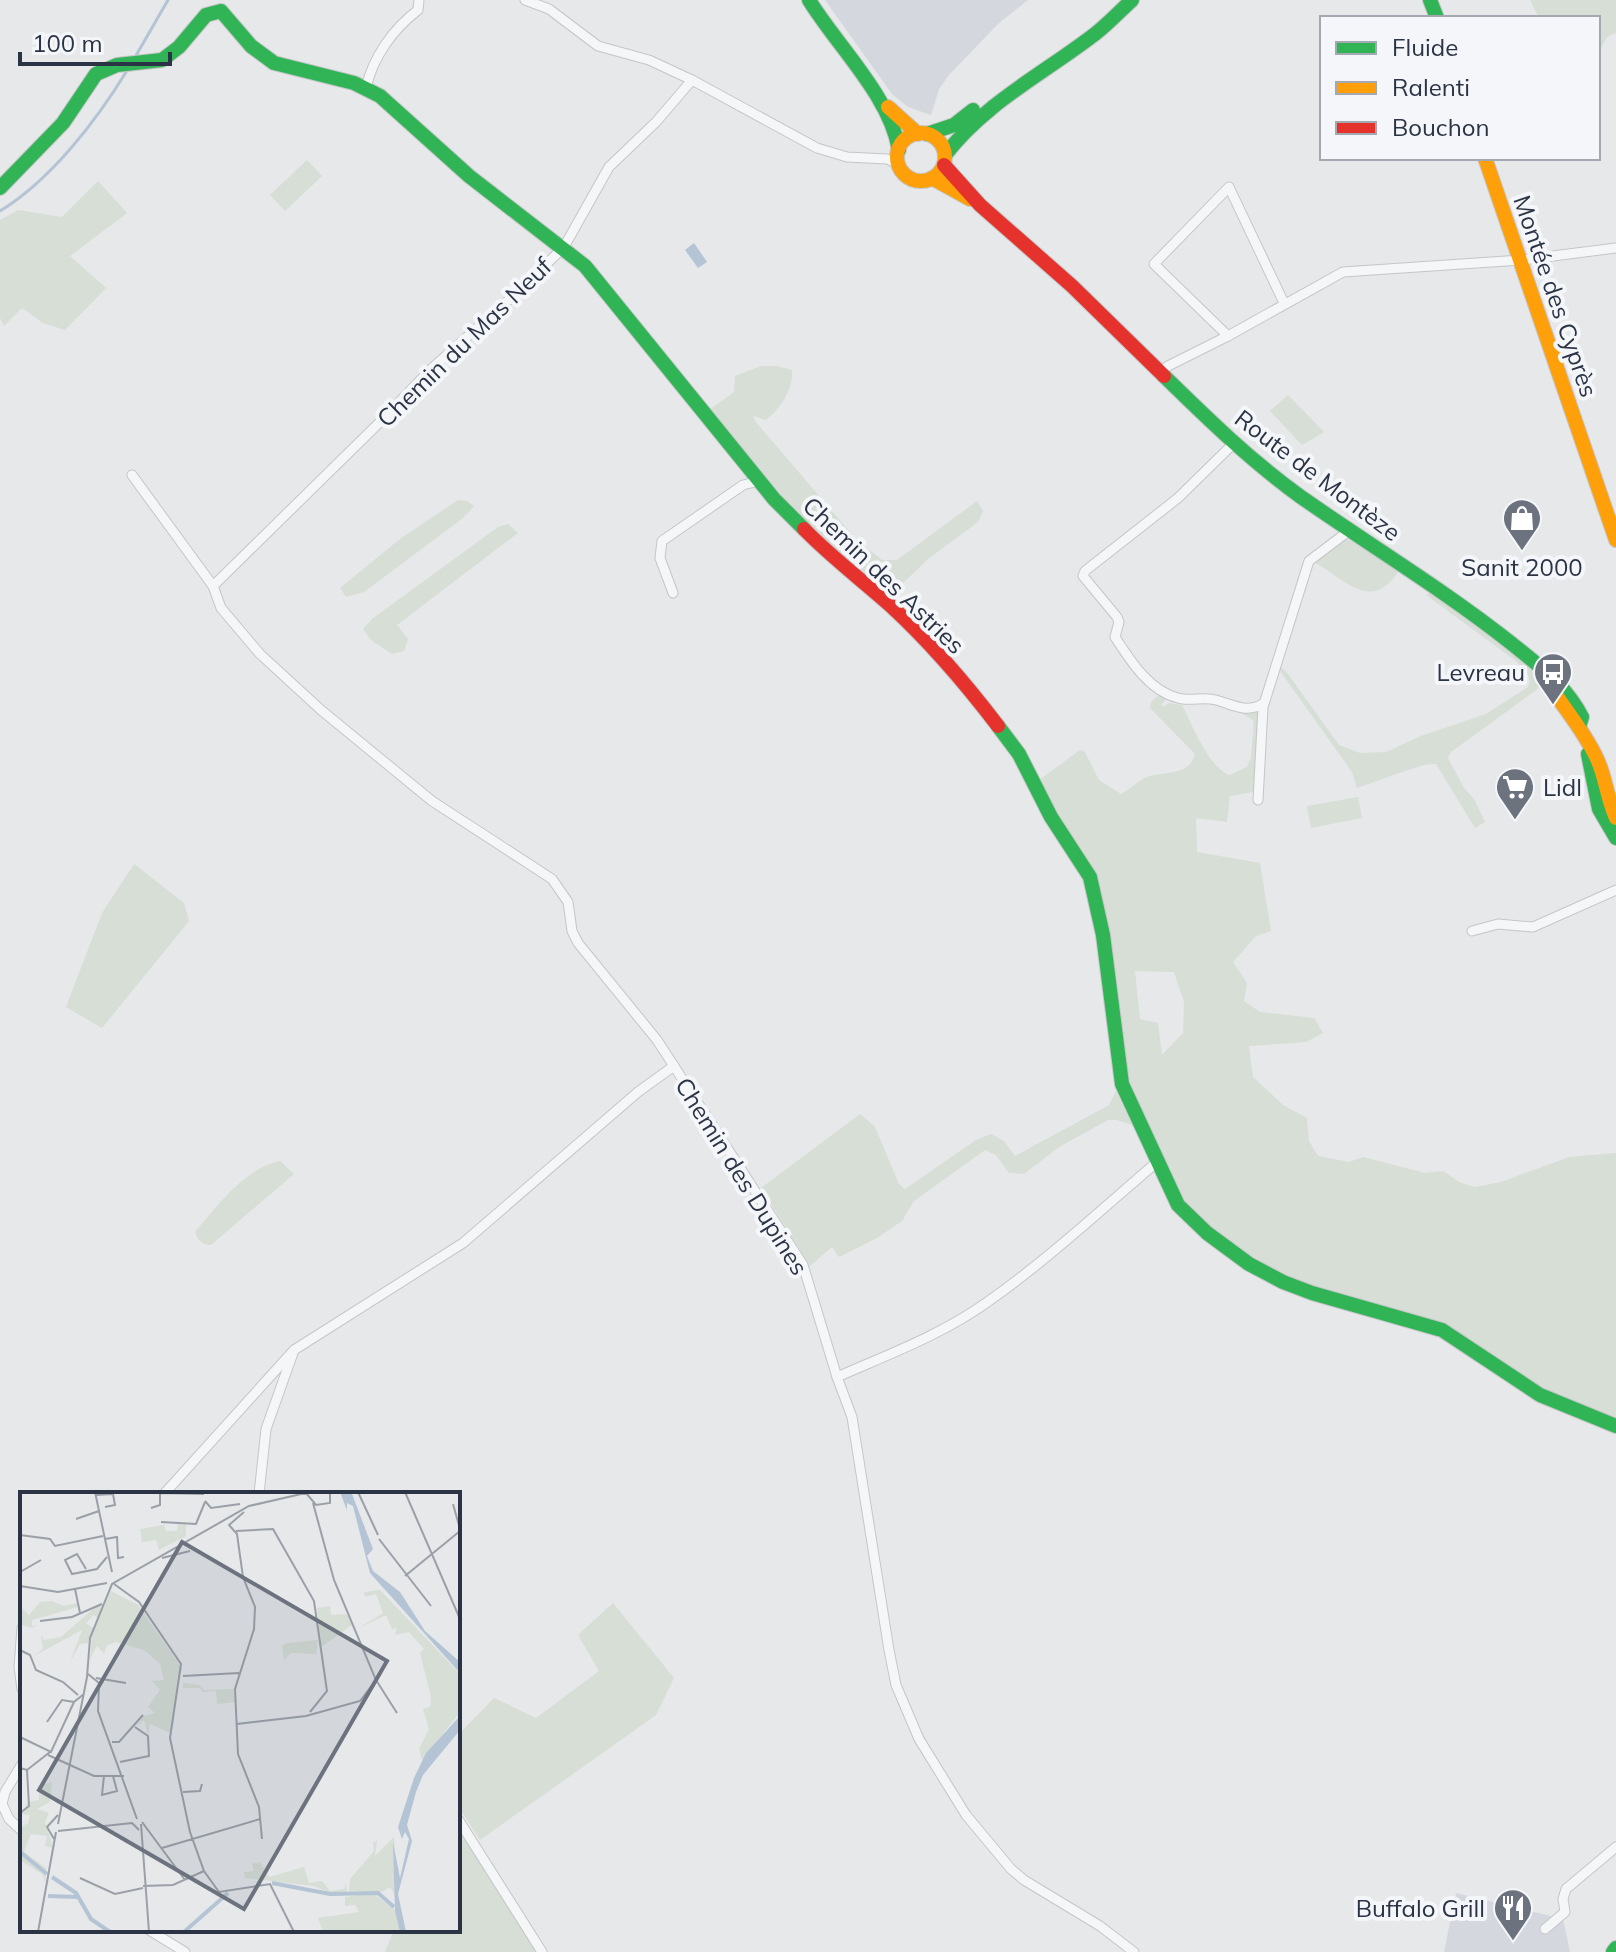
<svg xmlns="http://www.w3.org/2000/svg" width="1616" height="1952" viewBox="0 0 1616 1952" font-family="Mulish,sans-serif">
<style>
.built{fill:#d4d7dd}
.green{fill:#d6ded6;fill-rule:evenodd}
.water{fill:#b4c4d5}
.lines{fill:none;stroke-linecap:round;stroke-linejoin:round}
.stream{stroke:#b4c4d5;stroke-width:3}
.street-casing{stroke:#c4c6c8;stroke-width:11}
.fast-casing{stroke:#c4c6c8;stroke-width:16}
.slow-casing{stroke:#c4c6c8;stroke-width:16}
.jam-casing{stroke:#c4c6c8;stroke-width:16}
.street{stroke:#f5f6f7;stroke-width:9}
.fast{stroke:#30b455;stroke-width:14}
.slow{stroke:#ff9f0a;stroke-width:14}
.jam{stroke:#e5322d;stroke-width:14}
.labels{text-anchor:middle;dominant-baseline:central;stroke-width:8;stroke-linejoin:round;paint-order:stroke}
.street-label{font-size:24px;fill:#2b3445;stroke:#f4f6f9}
.poi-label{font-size:24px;fill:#2b3445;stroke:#f4f6f9;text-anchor:end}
.inset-river{fill:none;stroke:#b4c4d5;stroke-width:4}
.inset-road{fill:none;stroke:#9ba0a8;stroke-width:2}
.view{fill:#6c737f;fill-opacity:0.15;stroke:#6c737f;stroke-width:4}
.inset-edge{fill:none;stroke:#2b3445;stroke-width:4}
</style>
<rect width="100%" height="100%" fill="#e6e8ea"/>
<!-- built -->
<g class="built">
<polygon points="825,0 1028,0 999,23 949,75 939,89 931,115 908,107 892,94"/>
<polygon points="1456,1893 1563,1919 1570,1952 1444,1952"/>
</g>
<!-- green -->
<g class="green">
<polygon points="1530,0 1616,0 1616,33 1607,37 1598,54 1598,18 1539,18"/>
<polygon points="307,160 322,176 285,211 270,195"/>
<polygon points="98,181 127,213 70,256 106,288 65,330 43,323 22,308 4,326 0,318 0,220 18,210 62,217"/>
<path d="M 761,366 L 776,366 L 792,370 C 793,390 781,408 766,420 L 753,416 L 755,421 L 856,539 L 882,560 L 897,560 L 977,501 L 983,511 L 978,522 L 928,559 L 902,584 L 881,590 C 814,535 764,477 709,410 L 734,392 L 735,376 Z"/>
<polygon points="1288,395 1324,432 1302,445 1270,411"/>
<polygon points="458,500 467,501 474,506 463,518 364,592 346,597 340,588 400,539"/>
<polygon points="508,524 518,533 397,625 408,639 404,651 392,654 371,640 363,629 372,619 498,527"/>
<path d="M 1345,539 L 1361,545 L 1398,572 C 1370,615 1341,575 1313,562 Z"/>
<path d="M 1432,592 C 1470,620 1516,645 1543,685 L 1451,752 L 1448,758 L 1464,788 L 1474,799 L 1485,822 L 1475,828 L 1436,764 C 1424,762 1374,783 1357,788 L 1352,772 L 1278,668 L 1282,668 L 1288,674 L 1339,745 L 1360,753 L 1386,752 L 1421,736 L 1486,714 L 1528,687 C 1533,676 1523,669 1516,661 L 1426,595 Z"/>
<path d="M 1160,694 L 1166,700 L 1161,704 L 1164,707 L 1169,703 L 1182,705 C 1192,724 1209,769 1230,775 L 1247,767 L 1251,757 L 1254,721 L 1240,712 L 1259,710 L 1258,791 L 1230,796 L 1227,822 L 1196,818 L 1197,852 L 1260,863 L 1271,931 L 1256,936 L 1233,962 L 1247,983 L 1244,1001 L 1260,1012 L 1314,1018 L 1323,1033 L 1306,1042 L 1249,1046 L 1253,1077 L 1283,1105 L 1307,1118 L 1309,1141 L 1318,1156 L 1349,1162 L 1363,1157 L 1425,1173 L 1443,1171 L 1461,1183 L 1475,1187 L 1501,1182 L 1569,1157 L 1616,1153 L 1616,1423 L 1548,1394 L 1462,1337 L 1300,1283 L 1253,1260 L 1187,1208 L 1128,1082 L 1104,906 L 1098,878 L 1092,866 L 1056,817 L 1038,781 L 1080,750 L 1085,752 L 1099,780 L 1121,794 C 1130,790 1135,783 1143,779 C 1162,769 1188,779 1195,754 L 1150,708 L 1151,702 ZM 1135,971 L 1174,972 L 1184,1002 L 1183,1033 L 1162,1055 L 1158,1023 L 1140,1019 Z"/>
<polygon points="1358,797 1362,818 1311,828 1307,806"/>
<polygon points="134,864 184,903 189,921 102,1028 66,1007 102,913"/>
<polygon points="1116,1091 1132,1125 1117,1120 1108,1120 1059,1147 1024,1174 1009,1173 996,1155 985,1150 914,1201 902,1221 877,1238 839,1257 832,1247 810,1266 761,1188 860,1114 875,1127 899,1184 905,1189 976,1140 991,1134 1004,1141 1015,1156 1109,1105"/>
<path d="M 280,1161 L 294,1174 L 211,1245 C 202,1245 198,1240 195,1232 C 218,1205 245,1168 280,1161 Z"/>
<polygon points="613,1603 674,1678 656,1715 480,1840 458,1806 458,1735 494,1698 536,1718 599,1671 578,1635"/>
<polygon points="458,1823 538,1952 385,1952 394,1930 458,1930"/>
</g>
<!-- water -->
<polygon class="water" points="694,243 707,262 698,268 685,250"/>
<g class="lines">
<!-- stream -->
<g class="stream">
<polyline points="134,59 168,0"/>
<path d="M 0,211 C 51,180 97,120 128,69"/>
</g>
<!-- street casing -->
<g class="street-casing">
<g id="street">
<polyline points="525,0 549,9 598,46 649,60 692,80 817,148 847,157 887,159 898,164"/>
<path d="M 366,88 C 373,57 393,29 418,10 L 419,0"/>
<polyline points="1228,336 1154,264 1229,187 1284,303"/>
<polyline points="1161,372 1168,366 1228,336 1343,272 1521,260 1616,248"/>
<path d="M 1233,444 L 1178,498 L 1085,571 L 1083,576 L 1117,617 L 1119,622 L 1115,637 C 1130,660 1149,691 1178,698 C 1190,702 1203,696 1216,700 C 1234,705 1247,714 1264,703"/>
<polyline points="132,475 213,586 221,608 260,654 321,710 432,801 552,879 568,902 572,931 578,943 657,1040 803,1265 837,1377 852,1417 889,1650 896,1685 919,1739 966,1815 1011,1869 1024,1880 1100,1926 1134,1952"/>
<polyline points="213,586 380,422 431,369 512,297 564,247 609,167 656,122 692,80"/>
<polyline points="673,593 660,558 662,541 743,485 759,481"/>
<polyline points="1258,800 1263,707 1309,561 1350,530"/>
<polyline points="1472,931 1498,924 1533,927 1616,890"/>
<path d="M 837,1377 C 887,1355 941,1335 986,1303 C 1046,1261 1101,1210 1157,1162"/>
<polyline points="164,1494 294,1350 463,1243 638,1092 674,1066"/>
<polyline points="259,1494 266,1429 293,1353"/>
<polyline points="22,1628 19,1667 22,1689"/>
<polyline points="22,1764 5,1792 2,1804 9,1819 22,1831"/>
<polyline points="458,1819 542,1952"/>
<polyline points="1545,1929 1565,1912 1563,1899 1566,1889 1616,1847"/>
<polyline points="149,1930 185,1952"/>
</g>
</g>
<!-- fast casing -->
<g class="fast-casing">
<g id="fast">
<path d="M 809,0 C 838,47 890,96 899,150"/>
<polyline points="1430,0 1437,18"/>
<polyline points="927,134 954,125 973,110"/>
<path d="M 945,155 C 986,102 1043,74 1095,34 C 1108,24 1120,11 1132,0"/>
<polyline points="0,188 63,123 96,74 117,65 162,60 179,47 206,15 221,11 251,46 274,63 354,83 380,96 469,176 585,266 774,499 804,529"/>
<path d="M 1164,376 C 1208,419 1251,461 1301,497 C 1371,546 1444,590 1511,643 C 1538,665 1566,685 1582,717 L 1579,727"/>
<polyline points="998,726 1019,754 1051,817 1090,877 1103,935 1122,1084 1178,1205 1207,1233 1249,1264 1283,1282 1312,1293 1442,1330 1540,1395 1616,1426"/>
<polyline points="1588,754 1599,809 1616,838"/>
<polyline points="1613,1952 1616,1948"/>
</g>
</g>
<!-- slow casing -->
<g class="slow-casing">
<g id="slow">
<polyline points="888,107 918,134"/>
<circle cx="921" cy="157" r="24"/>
<polyline points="1485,158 1616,540"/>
<polyline points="932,178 970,199"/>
<path d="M 1546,680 C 1562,706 1584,730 1597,759 C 1606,778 1607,799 1616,818"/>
</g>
</g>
<!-- jam casing -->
<g class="jam-casing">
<g id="jam">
<polyline points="944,165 980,205 1072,286 1164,376"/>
<path d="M 804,529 C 831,557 862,580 891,606 C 930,642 966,684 998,726"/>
</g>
</g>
<!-- street -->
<use href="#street" class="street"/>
<!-- fast -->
<use href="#fast" class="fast"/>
<!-- slow -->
<use href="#slow" class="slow"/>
<!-- jam -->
<use href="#jam" class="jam"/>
</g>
<!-- icons -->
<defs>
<g id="shop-pin" transform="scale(2)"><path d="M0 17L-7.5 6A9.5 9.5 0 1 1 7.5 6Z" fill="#6c737f" stroke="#f4f6f9"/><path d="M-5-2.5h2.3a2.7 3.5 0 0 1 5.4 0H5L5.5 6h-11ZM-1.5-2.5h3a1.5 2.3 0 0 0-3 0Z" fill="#fff"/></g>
<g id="bus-pin" transform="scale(2)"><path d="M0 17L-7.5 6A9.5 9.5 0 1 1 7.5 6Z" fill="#6c737f" stroke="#f4f6f9"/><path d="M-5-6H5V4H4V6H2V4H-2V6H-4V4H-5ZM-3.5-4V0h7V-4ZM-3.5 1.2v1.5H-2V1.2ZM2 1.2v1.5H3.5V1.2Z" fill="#fff"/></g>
<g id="supermarket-pin" transform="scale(2)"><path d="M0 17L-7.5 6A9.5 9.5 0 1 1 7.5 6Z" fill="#6c737f" stroke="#f4f6f9"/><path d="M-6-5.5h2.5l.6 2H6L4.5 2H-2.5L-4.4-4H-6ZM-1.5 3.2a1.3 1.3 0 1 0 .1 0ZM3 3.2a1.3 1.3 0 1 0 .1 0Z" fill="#fff"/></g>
<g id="restaurant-pin" transform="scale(2)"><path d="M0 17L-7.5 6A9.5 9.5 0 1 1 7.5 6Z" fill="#6c737f" stroke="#f4f6f9"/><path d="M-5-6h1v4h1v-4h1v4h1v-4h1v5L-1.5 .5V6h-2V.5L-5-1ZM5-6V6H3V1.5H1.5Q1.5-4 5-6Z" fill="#fff"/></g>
</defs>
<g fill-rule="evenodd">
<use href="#shop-pin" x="1522" y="518"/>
<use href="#bus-pin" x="1553" y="672"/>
<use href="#supermarket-pin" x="1515" y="787"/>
<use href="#restaurant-pin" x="1513" y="1908"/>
</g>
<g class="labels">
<!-- street labels -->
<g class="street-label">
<text transform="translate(1556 296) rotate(71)">Montée des Cyprès</text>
<text transform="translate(464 342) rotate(-44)">Chemin du Mas Neuf</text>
<text transform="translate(1318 475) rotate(37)">Route de Montèze</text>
<text transform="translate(884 575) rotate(44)">Chemin des Astries</text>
<text transform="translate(742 1176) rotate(58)">Chemin des Dupines</text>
</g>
<!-- poi labels -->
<g class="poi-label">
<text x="1522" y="567" text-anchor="middle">Sanit 2000</text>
<text x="1525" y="672">Levreau</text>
<text x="1543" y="787" text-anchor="start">Lidl</text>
<text x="1485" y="1908">Buffalo Grill</text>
</g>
</g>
<!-- overview -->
<g transform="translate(20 1492)">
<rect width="440" height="440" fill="#e6e8ea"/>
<path d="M 158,31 L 166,32 L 166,44 L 139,58 L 136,48 L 122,50 L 120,37 L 144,33 L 146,39 L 157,39 ZM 360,98 L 440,182 L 440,220 L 402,268 L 399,257 L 409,237 L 403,217 L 410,215 L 411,205 L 400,161 L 404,157 L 389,140 L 375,143 L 377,136 L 372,137 L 366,123 L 339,136 L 363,121 L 356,102 L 345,105 L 344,100 ZM 91,99 L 118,113 L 162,176 L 150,241 L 130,232 L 128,243 L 124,228 L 117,234 L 123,224 L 135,221 L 128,215 L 140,198 L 132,189 L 144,188 L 140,172 L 124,158 L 96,150 L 87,153 L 84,162 L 77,154 L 70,167 L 72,143 ZM 32,109 L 44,114 L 57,111 L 58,115 L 12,128 L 12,134 L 18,133 L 12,136 L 2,133 L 0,115 L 9,123 L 20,110 ZM 81,110 L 80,127 L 73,123 L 66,131 L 73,136 L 68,151 L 60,152 L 50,170 L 62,138 L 12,165 L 23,157 L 21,143 L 24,148 L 41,145 ZM 310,114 L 311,123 L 327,122 L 332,133 L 300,156 L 297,116 ZM 298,148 L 296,162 L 271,161 L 264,168 L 262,154 L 267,151 ZM 163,191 L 180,193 L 184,198 L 214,197 L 215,210 L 197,212 L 196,199 L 182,200 L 180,196 L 163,196 ZM 32,290 L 30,310 L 17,317 L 29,321 L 25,330 L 33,356 L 25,354 L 27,344 L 11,342 L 4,360 L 26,376 L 25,391 L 23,383 L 0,368 L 0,336 L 8,331 L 10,323 L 2,322 L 8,310 L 19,308 L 19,294 ZM 374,345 L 376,404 L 370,395 L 360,401 L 329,399 L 330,387 L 354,359 L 353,351 L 357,348 L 355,364 ZM 240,370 L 249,385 L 284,375 L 289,391 L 302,389 L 310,399 L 324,397 L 326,391 L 327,400 L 310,401 L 294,394 L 225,386 L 224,380 L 234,379 L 232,372 ZM 352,401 L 375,418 L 380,440 L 303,440 L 298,426 L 339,420 L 335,413 L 325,414 L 325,405 Z" fill="#d6ded6"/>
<path d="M 320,0 L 332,2 L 353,57 L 347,64 L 353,79 L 380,100 L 405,139 L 440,170 L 440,181 L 350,81 L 333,14 L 327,11 L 327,18 ZM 440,224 L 440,238 L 403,283 L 396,300 L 387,333 L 392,349 L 378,402 L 386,440 L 380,440 L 375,419 L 373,350 L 380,386 L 389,347 L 385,340 L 382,347 L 378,335 L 394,286 L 406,261 Z" fill="#b4c4d5"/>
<path class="inset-river" d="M 0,360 L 27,382M 32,385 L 56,401 L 71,427 L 90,440M 252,391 L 310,402 L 358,401 L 374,415M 28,404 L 58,405M 164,440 L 208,401"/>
<path class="inset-road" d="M 75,0 L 92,80M 338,0 L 358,43M 385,0 L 440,127M 286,1 L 296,13 L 310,11 L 310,0M 76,3 L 93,2 L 95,13 L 85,15M 185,9 L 191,16 L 220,12M 433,12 L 440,37M 131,16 L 140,13 L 140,1 L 184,2M 224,20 L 209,33 L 217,42 L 223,85 L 235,115 L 234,137 L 215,197 L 218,262 L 239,315 L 242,347M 56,27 L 79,19M 141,30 L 176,32 L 185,10M 216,39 L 253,37 L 294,109 L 307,199 L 290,220M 0,43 L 30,47 L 35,54 L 83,44M 85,47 L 97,45 L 98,66 L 104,65M 359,47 L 411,114M 142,66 L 170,59M 66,77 L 57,62 L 45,68 L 52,82 L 77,77 L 87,65M 0,80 L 21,68M 385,84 L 440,39M 94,92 L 119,110 L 161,172 L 150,246 L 170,340 L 184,379 L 199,400 L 250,392 L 274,440M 0,94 L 38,100 L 87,91M 55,97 L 60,121M 20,129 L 52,125 L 82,112M 0,158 L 10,163 L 16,178 L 43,190 L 58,203M 68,182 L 79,191 L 78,219 L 117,327M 163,184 L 219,181M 76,186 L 106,191M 356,188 L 377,221M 27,230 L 42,208 L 54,210M 217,232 L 286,224 L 340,209 L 356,188 L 314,88 L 293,11M 0,245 L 31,260 L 54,210 L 64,202M 92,250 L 99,250 L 123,223M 28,263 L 74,284 L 104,284M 100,270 L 129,264 L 128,244 L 115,235M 0,276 L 7,278 L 30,260M 84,284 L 82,303 L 97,299 L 93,284M 163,300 L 180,299 L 182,292M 0,321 L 9,314 L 7,278M 122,330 L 165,388M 38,332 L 67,185 L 70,146 L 92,92 L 229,14 L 290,0M 121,332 L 129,440M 38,339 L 112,331 L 119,338M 34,347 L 27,335 L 38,323M 142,356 L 240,327M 60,386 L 95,402 L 123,396M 123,394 L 153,393 L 184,379M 18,440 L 36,340"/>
<path class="view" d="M 162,50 L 367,169 L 224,417 L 19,298 Z"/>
<rect width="440" height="440" class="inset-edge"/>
</g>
<!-- legend -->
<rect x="1320" y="16" width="280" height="144" fill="#f4f6f9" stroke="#a4a8b1" stroke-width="2"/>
<rect x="1336" y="42" width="40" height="12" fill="#30b455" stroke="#a4a8b1" stroke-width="2"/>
<text x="1392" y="56" font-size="24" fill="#2b3445">Fluide</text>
<rect x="1336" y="82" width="40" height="12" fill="#ff9f0a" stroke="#a4a8b1" stroke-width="2"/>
<text x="1392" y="96" font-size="24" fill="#2b3445">Ralenti</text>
<rect x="1336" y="122" width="40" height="12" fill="#e5322d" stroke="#a4a8b1" stroke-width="2"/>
<text x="1392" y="136" font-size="24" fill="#2b3445">Bouchon</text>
<!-- scale -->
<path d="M20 52v12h150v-12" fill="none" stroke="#2b3445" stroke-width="4"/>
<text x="32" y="52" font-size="24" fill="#2b3445" stroke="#f4f6f9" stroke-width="6" paint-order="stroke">100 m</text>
</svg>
